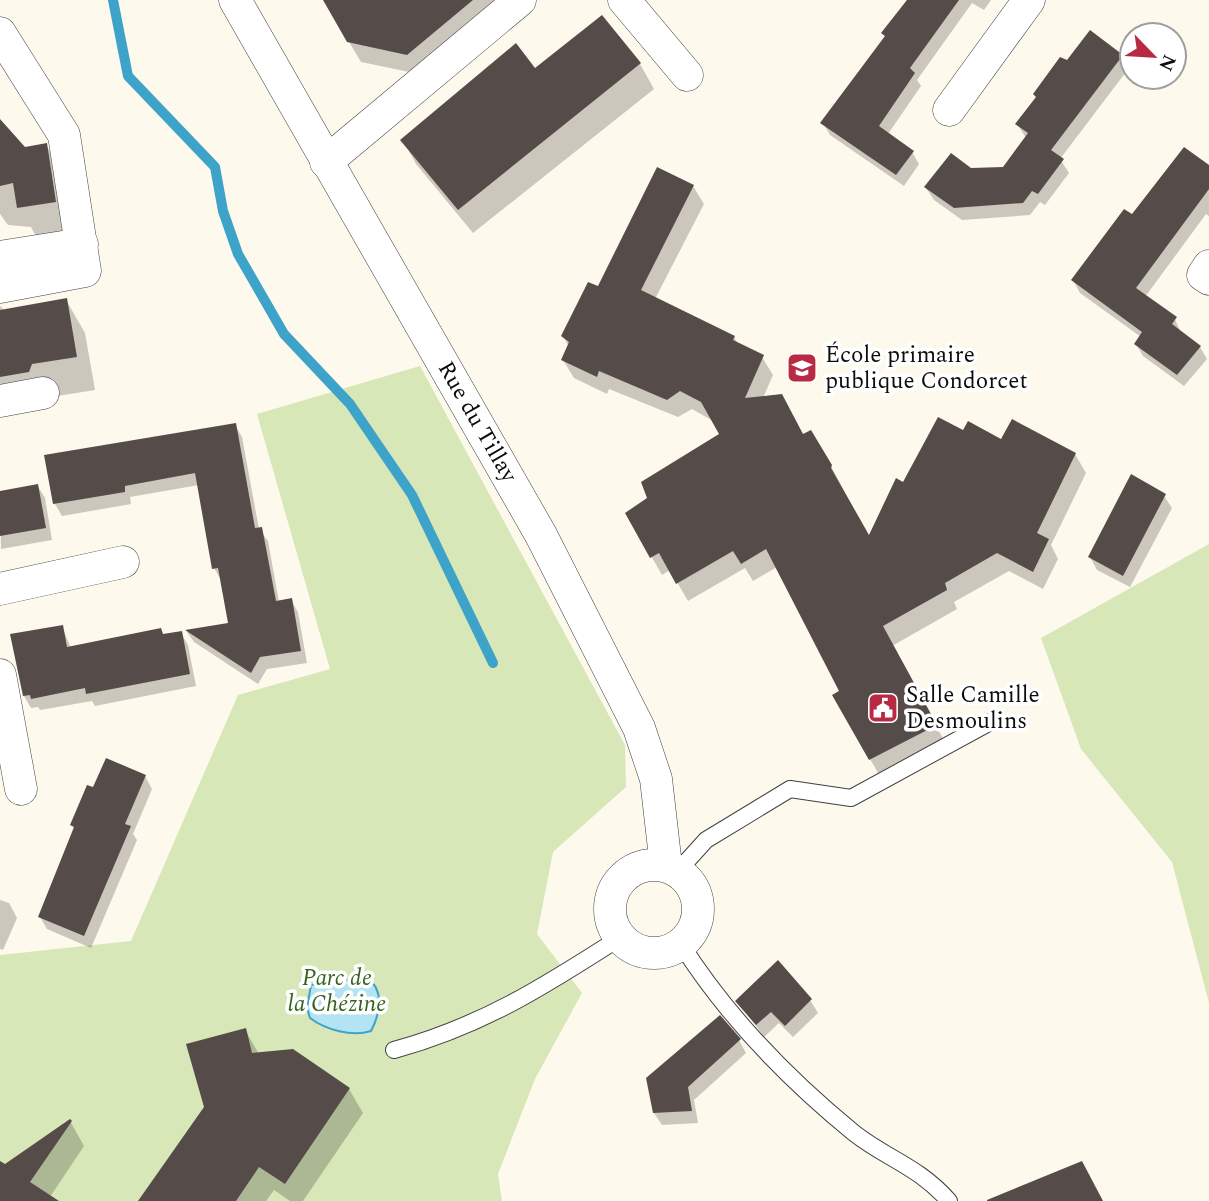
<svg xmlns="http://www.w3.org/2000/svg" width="1209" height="1201" viewBox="0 0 1209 1201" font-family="Spectral,serif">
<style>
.green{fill:#d7e7b8}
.water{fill:#b4e4f4;stroke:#3da3c9;stroke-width:2}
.shadow{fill:#0003}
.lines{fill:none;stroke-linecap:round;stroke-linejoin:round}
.stream{stroke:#3da3c9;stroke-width:10}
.building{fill:#554c49}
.service-casing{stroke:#404040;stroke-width:18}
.minor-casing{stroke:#404040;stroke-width:33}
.service{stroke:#fff;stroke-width:16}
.minor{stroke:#fff;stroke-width:32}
.labels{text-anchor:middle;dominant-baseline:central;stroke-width:7;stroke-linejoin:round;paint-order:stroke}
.poi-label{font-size:23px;fill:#0d0d0d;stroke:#fff;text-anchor:start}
.street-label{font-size:23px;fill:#0d0d0d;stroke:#fff}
.park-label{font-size:23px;font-style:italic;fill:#36621f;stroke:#fff}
</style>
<rect width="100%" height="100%" fill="#fef9ed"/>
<!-- green -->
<g class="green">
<polygon points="420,366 625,745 626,787 553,852 537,934 582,993 535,1079 498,1174 502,1201 0,1201 0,955 131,941 238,695 330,669 257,414"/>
<polygon points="1209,544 1209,1003 1172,862 1081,749 1041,638"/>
</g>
<!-- water -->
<path class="water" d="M 367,978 C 385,990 380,1014 371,1031 C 352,1037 326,1030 310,1018 L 307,1008 L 311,985 Z"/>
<!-- shadow -->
<g class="shadow">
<polygon points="324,0 507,0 419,74 361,62"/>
<polygon points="907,0 991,0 984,10 972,3 917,80 921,86 888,134 912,152 919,164 904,186 830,135 823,123 885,37 883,33"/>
<polygon points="602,18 640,64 654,89 473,233 416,164 403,140 534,71"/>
<polygon points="1122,56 1129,68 1060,159 1069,173 1045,205 1040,202 1030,215 962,220 934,200 926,188 971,170 1003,169 1026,138 1017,124 1067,62"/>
<polygon points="0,121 24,149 46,145 65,178 74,235 38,240 31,227 8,225 0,214"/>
<polygon points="1209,168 1209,216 1206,214 1145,297 1175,319 1181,333 1200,347 1207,359 1184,386 1143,356 1136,344 1141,337 1080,293 1073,280 1132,216"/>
<polygon points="693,186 704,204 655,299 734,337 738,344 762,357 773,375 763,398 831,466 869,539 904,484 964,433 1075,454 1086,473 1051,545 1058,559 1043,589 1009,571 954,602 957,609 892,646 946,744 881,778 834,696 841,692 777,567 753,581 745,568 688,601 670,570 662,575 627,514 649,499 721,435 713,421 692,409 678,417 609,389 607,394 574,378 563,360 569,347 563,336 599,289"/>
<polygon points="66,300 85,333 95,390 51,397 0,413 0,306 5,311"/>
<polygon points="235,425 242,437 259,529 268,541 279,602 291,600 298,612 307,663 267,669 258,684 194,642 187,632 230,625 221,580 214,568 199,485 130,497 131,504 62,516 55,504 46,456"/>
<polygon points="37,485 45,498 52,540 1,549 0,493"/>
<polygon points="1164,496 1172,508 1130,587 1097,570 1090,557"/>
<polygon points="62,627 71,648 181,633 188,645 196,686 95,706 92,701 40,710 38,707 31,708 24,696"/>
<polygon points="145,776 152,789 133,834 137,840 91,948 47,929 40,917 75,829 72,825 94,790"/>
<polygon points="0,900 9,903 17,918 3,950 0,949"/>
<polygon points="810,1000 818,1013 793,1037 779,1023 764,1037 738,1001"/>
<polygon points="245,1030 259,1054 349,1089 363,1113 303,1201 290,1201 274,1190 266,1201 141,1201 206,1107"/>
<polygon points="739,1040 746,1053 694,1100 698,1123 662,1125 654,1113"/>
<polygon points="70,1121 84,1146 50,1197 56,1201 0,1201 0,1171"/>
</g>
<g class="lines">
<!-- stream -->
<polyline class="stream" points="113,0 128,76 215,167 223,211 238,254 284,334 350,404 412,495 493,663"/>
</g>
<!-- building -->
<g class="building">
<polygon points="323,0 473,0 407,55 347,42"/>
<polygon points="907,0 959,0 910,68 915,73 879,126 914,151 896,175 820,123 885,36 881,33"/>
<polygon points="602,15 641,63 458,210 400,140 516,43 535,68"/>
<polygon points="1090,30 1123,55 1051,150 1064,159 1038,194 1032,191 1023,203 954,208 924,187 951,153 971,168 1003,167 1028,133 1015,124 1036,97 1033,94 1060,57 1067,60"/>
<polygon points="0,119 25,147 47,143 56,202 17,208 13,183 0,186"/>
<polygon points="1184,147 1209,165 1209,189 1136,288 1177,317 1172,324 1201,346 1177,375 1134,344 1142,332 1071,280 1124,209 1132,214"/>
<polygon points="657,167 694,185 641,290 735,336 733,340 764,355 745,398 782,394 803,434 811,430 832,465 831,468 869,535 896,478 903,482 938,417 963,430 968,421 1001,439 1012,419 1076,453 1037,533 1049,539 1033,572 997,553 945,583 947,590 883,626 937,725 869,760 832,695 839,691 766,549 741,564 733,551 676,584 659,553 650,558 625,513 647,498 641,482 719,434 701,402 680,391 667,400 599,371 597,377 561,360 569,342 561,336 588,282 598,286"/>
<polygon points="67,298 77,357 32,364 29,372 0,377 0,310"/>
<polygon points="236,423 255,528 262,527 276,601 292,598 301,651 260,657 251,673 185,630 228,623 218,568 212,569 195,473 125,486 125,492 53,504 44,455"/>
<polygon points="1131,474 1166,494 1123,576 1088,557"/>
<polygon points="38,484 46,528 0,536 0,491"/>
<polygon points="63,625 67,647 161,628 163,634 182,631 190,674 86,694 85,688 31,699 30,695 23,696 10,634"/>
<polygon points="106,758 146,775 125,824 131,826 84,936 38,917 74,827 70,825 87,785 93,787"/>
<polygon points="778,960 812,999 785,1026 771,1012 756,1025 735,1001"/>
<polygon points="720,1015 741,1039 688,1087 692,1111 653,1113 646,1078"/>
<polygon points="246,1028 252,1053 293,1049 350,1088 285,1184 259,1167 236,1201 138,1201 204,1107 186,1044"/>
<polygon points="70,1119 72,1121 30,1182 59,1201 0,1201 0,1161 5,1164"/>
<polygon points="1082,1161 1103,1201 987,1201 987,1200"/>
</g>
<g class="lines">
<!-- service casing -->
<g class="service-casing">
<g id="service">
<polyline points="678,871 706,840 790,789 851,798 994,720"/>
<path d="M 681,944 C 726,1015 788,1079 854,1133 C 887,1159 918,1166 949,1201"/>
<path d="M 394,1050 C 482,1026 545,986 621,937"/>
</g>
</g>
<!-- minor casing -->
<g class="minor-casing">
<g id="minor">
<polyline points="235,0 541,535 639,728 656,779 666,866"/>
<polyline points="624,0 687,75"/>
<polyline points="0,33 64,135 85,271 0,287"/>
<polyline points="949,110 1029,0"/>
<polyline points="326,162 520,0"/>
<polyline points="0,257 82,244"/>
<polyline points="1209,266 1203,275 1209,279"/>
<polyline points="0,401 43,393"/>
<polyline points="0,589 123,562"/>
<polyline points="0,675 21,789"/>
<circle cx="654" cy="909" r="44"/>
</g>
</g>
<!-- service -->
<use href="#service" class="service"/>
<!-- minor -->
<use href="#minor" class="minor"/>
</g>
<!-- icons -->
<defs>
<g id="school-square" transform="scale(1.575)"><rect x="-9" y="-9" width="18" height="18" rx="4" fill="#b82943" stroke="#fff"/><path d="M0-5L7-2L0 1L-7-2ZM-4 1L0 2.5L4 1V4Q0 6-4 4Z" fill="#fff"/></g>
<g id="civic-square" transform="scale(1.575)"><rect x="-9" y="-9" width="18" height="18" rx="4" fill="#b82943" stroke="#fff"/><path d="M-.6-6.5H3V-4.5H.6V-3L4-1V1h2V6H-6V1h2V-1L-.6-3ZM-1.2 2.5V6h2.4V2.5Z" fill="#fff"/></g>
</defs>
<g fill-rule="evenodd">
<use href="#school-square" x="802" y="368"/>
<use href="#civic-square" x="883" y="708"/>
</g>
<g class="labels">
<!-- poi labels -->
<g class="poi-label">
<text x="825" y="355">École primaire<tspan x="825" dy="26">publique Condorcet</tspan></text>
<text x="906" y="695">Salle Camille<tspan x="906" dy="26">Desmoulins</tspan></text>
</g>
<!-- street labels -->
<g class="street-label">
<text transform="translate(477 422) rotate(60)">Rue du Tillay</text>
</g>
<!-- park labels -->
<g class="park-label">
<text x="337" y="978">Parc de<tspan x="337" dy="26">la Chézine</tspan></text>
</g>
</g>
<!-- north arrow -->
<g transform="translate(1153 56) rotate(115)"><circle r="33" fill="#ffffff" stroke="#9e9e9e" stroke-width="2"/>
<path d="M0-5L12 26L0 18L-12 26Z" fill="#b82943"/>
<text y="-10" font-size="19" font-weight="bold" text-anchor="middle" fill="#0d0d0d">N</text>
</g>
</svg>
